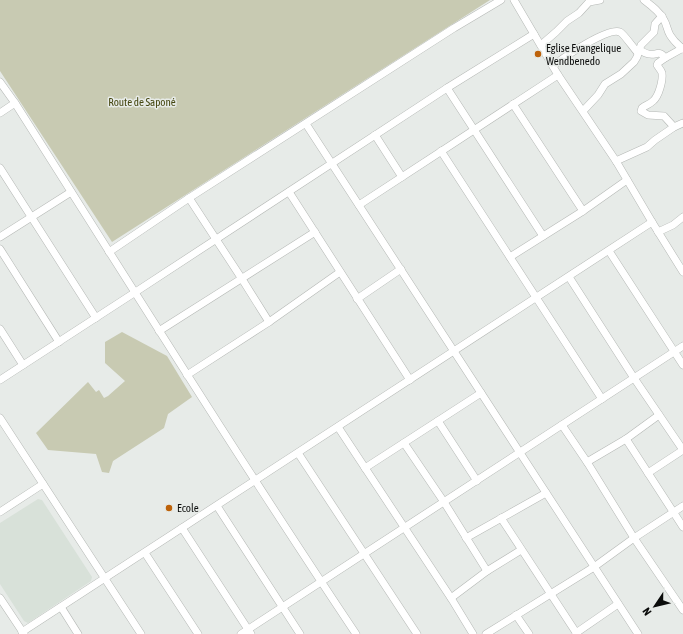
<svg xmlns="http://www.w3.org/2000/svg" width="683" height="634" viewBox="0 0 683 634" font-family="'Asap Condensed',sans-serif">
<style>
.built{fill:#d8e1d9}
.green{fill:#c8cab2}
.lines{fill:none;stroke-linecap:round;stroke-linejoin:round}
.minor-casing{stroke:#b5b8b5;stroke-width:8}
.minor{stroke:#fff;stroke-width:7}
.poi-dot{fill:#bd620a;stroke:#e7ebe8;stroke-width:1.5}
.labels{text-anchor:middle;dominant-baseline:central;stroke-width:3;stroke-linejoin:round;paint-order:stroke}
.poi-label{font-size:11px;fill:#0b0c0b;stroke:#e7ebe8;text-anchor:start}
.park-label{font-size:11px;fill:#454710;stroke:#e7ebe8}
</style>
<rect width="100%" height="100%" fill="#e7ebe8"/>
<!-- built -->
<polygon class="built" points="38,499 42,500 92,577 91,581 28,623 24,621 0,584 0,523"/>
<!-- green -->
<g class="green">
<polygon points="0,0 490,0 112,242 0,71"/>
<polygon points="122,332 167,356 192,397 168,414 164,428 113,461 109,473 102,472 96,454 48,450 36,433 88,382 96,392 99,390 104,398 108,396 125,381 105,363 105,342"/>
</g>
<g class="lines">
<!-- minor casing -->
<g class="minor-casing">
<g id="minor">
<polyline points="514,0 558,75 616,161 652,222 683,272"/>
<path d="M 644,0 C 652,6 660,12 664,20 C 667,25 667,30 670,35 C 673,40 678,45 683,49"/>
<polyline points="541,45 556,32 567,21 579,13 589,2 600,0"/>
<path d="M 639,50 C 642,51 646,54 649,54 C 656,56 659,49 665,58 L 658,63 L 657,65 C 658,67 661,70 662,73 C 663,80 659,96 653,101 C 650,104 646,105 642,108 L 641,111 L 648,115 L 664,116 L 674,127"/>
<polyline points="665,58 683,48"/>
<path d="M 553,66 C 564,57 608,27 620,32 C 624,34 634,49 638,53"/>
<path d="M 0,82 L 15,103 C 128,281 239,459 356,634"/>
<polyline points="447,88 543,236"/>
<polyline points="513,104 583,211"/>
<polyline points="583,111 598,95 605,84 621,74 634,62 637,57 641,45 654,32 655,24 662,16"/>
<polyline points="0,113 15,103"/>
<polyline points="306,124 638,634"/>
<polyline points="375,135 402,177"/>
<polyline points="441,151 602,399"/>
<polyline points="616,161 647,147 655,140 674,127 683,123"/>
<polyline points="0,168 96,318"/>
<polyline points="289,192 410,380"/>
<polyline points="189,198 242,279 269,322"/>
<polyline points="359,205 558,75"/>
<polyline points="658,232 673,225 683,217"/>
<polyline points="0,237 71,192"/>
<polyline points="0,249 59,342"/>
<polyline points="609,251 683,365"/>
<polyline points="109,252 189,198 454,28 501,0"/>
<polyline points="510,257 583,211 627,180"/>
<polyline points="569,277 634,378 683,450"/>
<polyline points="357,299 401,269"/>
<polyline points="0,329 23,365"/>
<polyline points="159,331 315,232"/>
<polyline points="187,375 269,322 340,272"/>
<polyline points="0,380 134,293 447,88 534,34"/>
<polyline points="0,418 141,634"/>
<polyline points="438,421 477,481"/>
<polyline points="562,425 587,462 634,538 683,610"/>
<polyline points="338,427 451,598 473,634"/>
<polyline points="626,439 683,527"/>
<polyline points="404,443 444,502 487,571"/>
<polyline points="298,453 417,634"/>
<polyline points="587,462 626,439 659,415"/>
<polyline points="365,468 481,393"/>
<polyline points="648,473 683,450"/>
<polyline points="217,506 300,634"/>
<polyline points="0,512 43,484"/>
<polyline points="501,518 577,634"/>
<polyline points="182,528 251,634"/>
<polyline points="466,538 546,493"/>
<polyline points="145,553 198,634"/>
<polyline points="0,598 24,634"/>
<polyline points="451,598 487,571 521,550"/>
<polyline points="61,607 78,634"/>
<polyline points="516,615 529,634"/>
<polyline points="22,632 652,222"/>
<polyline points="576,633 618,604"/>
<polyline points="241,634 683,346"/>
<polyline points="486,634 594,567 634,538 683,506"/>
</g>
</g>
<!-- minor -->
<use href="#minor" class="minor"/>
</g>
<!-- markers -->
<g class="poi-dot">
<circle cx="538" cy="54" r="4"/>
<circle cx="169" cy="508" r="4"/>
</g>
<g class="labels">
<!-- poi labels -->
<g class="poi-label">
<text x="546" y="48">Eglise Evangelique<tspan x="546" dy="13">Wendbenedo</tspan></text>
<text x="177" y="508">Ecole</text>
</g>
<!-- park labels -->
<g class="park-label">
<text x="142" y="102">Route de Saponé</text>
</g>
</g>
<!-- north arrow -->
<g transform="translate(655 606) rotate(235)" stroke="#e7ebe8" stroke-width="3" paint-order="stroke">
<path d="M0-3L7 15L0 10L-7 15Z" fill="#0b0c0b"/>
<text y="-6" font-size="11" font-weight="bold" text-anchor="middle" fill="#0b0c0b">N</text>
</g>
</svg>
